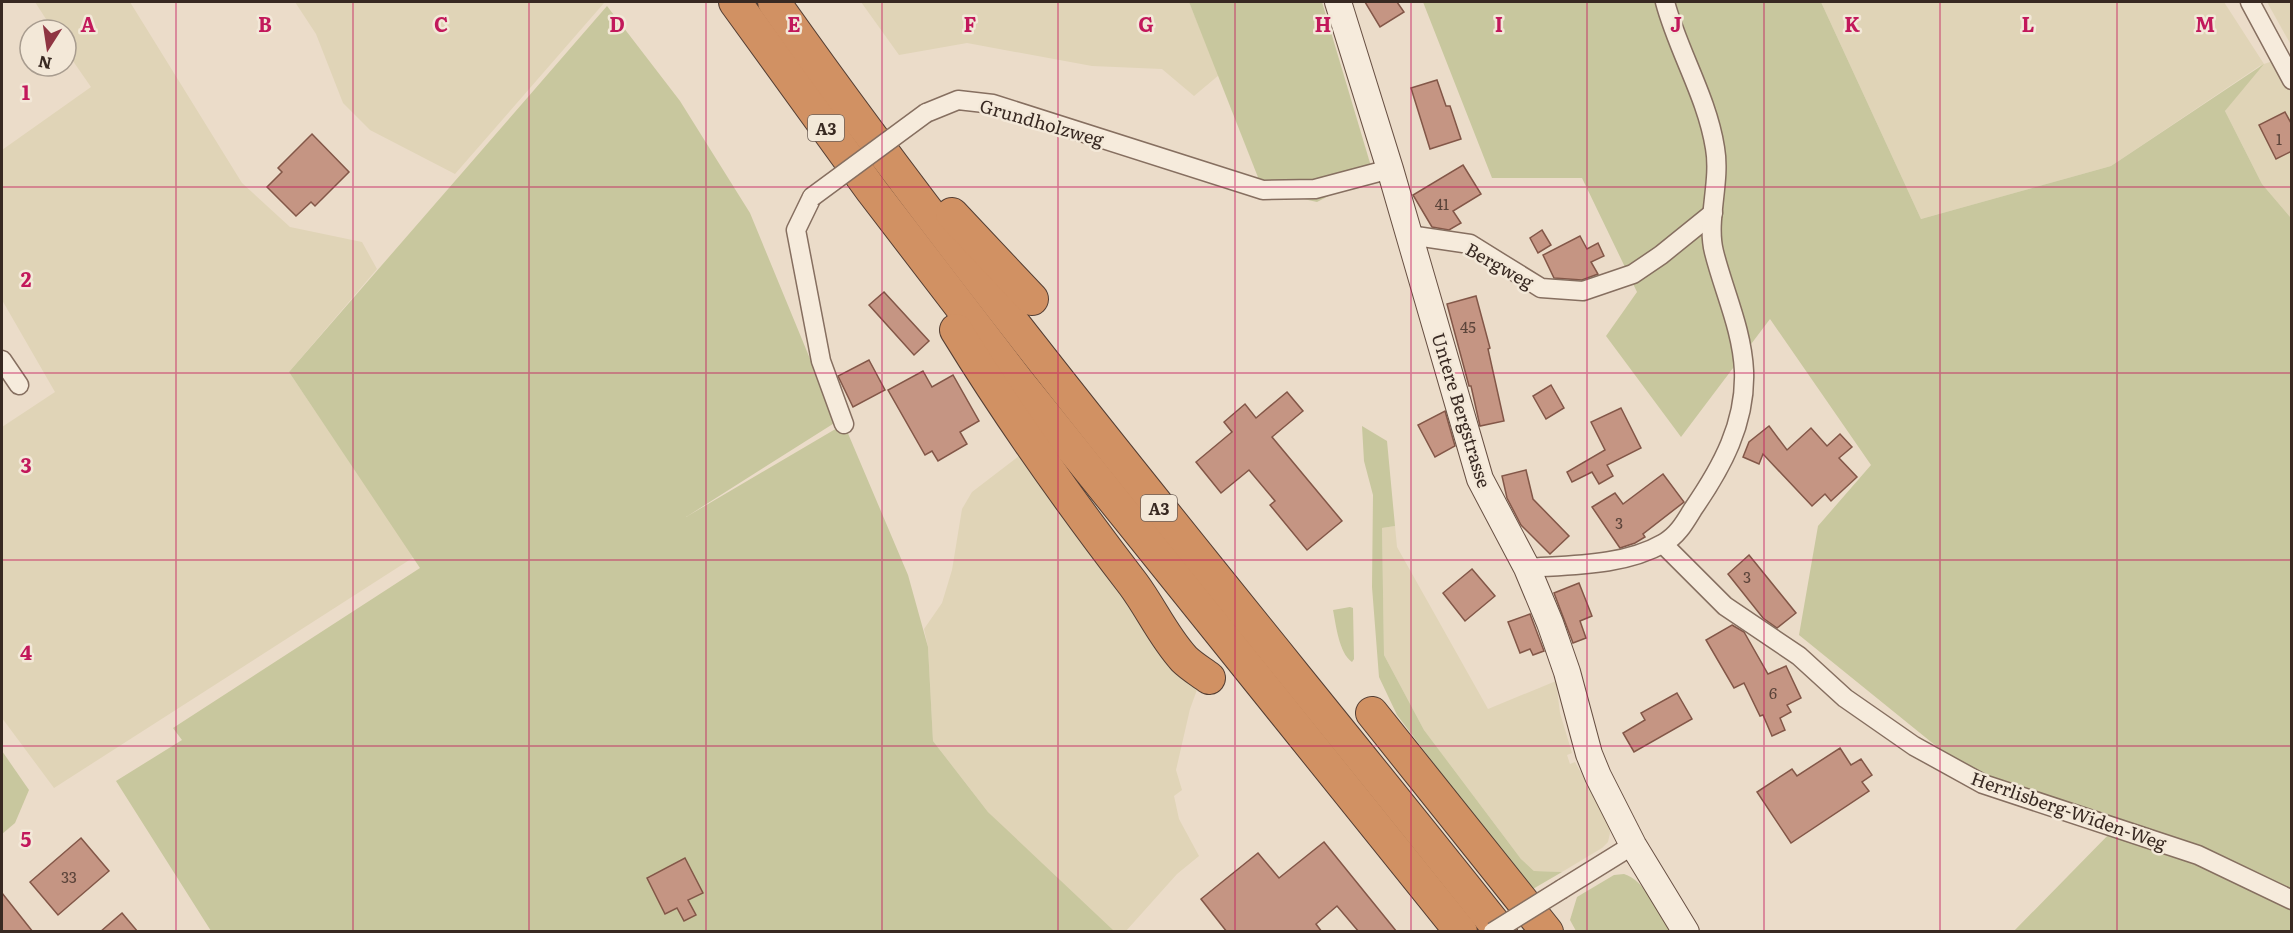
<svg xmlns="http://www.w3.org/2000/svg" width="2293" height="933" viewBox="0 0 2293 933" font-family="Literata,serif">
<style>
.farmland{fill:#e0d4b7}
.green{fill:#c8c79e}
.building{fill:#c59583;stroke:#835748;stroke-width:1.5}
.lines{fill:none;stroke-linecap:round;stroke-linejoin:round}
.street-casing{stroke:#866f60;stroke-width:21}
.secondary-casing{stroke:#685043;stroke-width:28}
.highway-casing{stroke:#543e33;stroke-width:34}
.street{stroke:#f6ebdc;stroke-width:18}
.secondary{stroke:#f6ebdc;stroke-width:26}
.highway{stroke:#d19163;stroke-width:32}
.street-bridge-casing{stroke:#866f60;stroke-width:21;stroke-linecap:butt}
.street-bridge{stroke:#f6ebdc;stroke-width:18}
.grid{fill:none;stroke:#c2185b;stroke-width:1.5;stroke-opacity:0.55}
.labels{text-anchor:middle;dominant-baseline:central;stroke-width:5;stroke-linejoin:round;paint-order:stroke}
.number-label{font-size:15px;fill:#5b443a}
.shield{fill:#f3e8d8;stroke:#706259;stroke-width:1.5}
.shield-label{font-size:16px;font-weight:bold;fill:#382922}
.street-label{font-size:18px;fill:#382922;stroke:#f3e8d8}
.grid-label{font-size:20px;text-anchor:middle;font-weight:bold;fill:#c2185b;stroke:#f3e8d8;stroke-width:5;stroke-linejoin:round;paint-order:stroke}
</style>
<rect width="100%" height="100%" fill="#ebdcc9"/>
<!-- farmland -->
<g class="farmland">
<polygon points="35,2 130,2 242,183 290,227 362,242 377,269 289,372 414,557 54,788 2,718 2,427 55,392 2,300 2,150 91,87 66,51 66,30 53,30"/>
<polygon points="295,2 603,2 604,3 455,174 370,130 343,103 316,34"/>
<polygon points="861,2 1189,2 1219,75 1194,96 1162,69 1092,66 967,43 899,55"/>
<polygon points="1821,2 2224,2 2264,64 2291,55 2291,218 2262,184 2225,111 2261,65 2111,166 1921,219"/>
<polygon points="2267,2 2291,2 2291,45"/>
<polygon points="1023,453 1198,687 1190,709 1176,770 1182,790 1174,796 1179,819 1199,856 1177,874 1126,931 1106,931 988,812 933,741 928,647 924,629 942,603 952,570 962,509 972,492"/>
<polygon points="1395,526 1397,547 1488,709 1556,681 1560,713 1572,753 1567,755 1570,764 1575,762 1609,823 1610,833 1608,842 1602,848 1562,872 1534,871 1521,859 1424,730 1384,655 1382,528"/>
</g>
<!-- green -->
<g class="green">
<polygon points="1189,2 1322,2 1373,173 1317,202 1263,190"/>
<polygon points="1423,2 1821,2 1921,219 2111,166 2264,64 2225,111 2262,184 2291,218 2291,931 2014,931 2115,828 1983,784 1799,635 1818,526 1871,465 1770,319 1681,437 1606,336 1637,292 1582,178 1492,178"/>
<polygon points="607,6 680,101 750,213 836,422 686,517 844,424 908,575 928,647 933,741 988,812 1114,931 211,931 116,781 182,740 173,728 420,568 289,372"/>
<polygon points="1362,426 1387,441 1395,526 1382,528 1384,655 1424,730 1521,859 1534,871 1562,872 1526,893 1499,846 1472,814 1397,715 1379,677 1372,587 1373,495 1364,461"/>
<path d="M 1350,607 L 1353,608 L 1354,659 L 1352,662 C 1339,653 1336,625 1333,610 Z"/>
<polygon points="2,751 29,790 15,823 2,834"/>
<path d="M 1624,874 C 1645,880 1659,914 1671,931 L 1576,931 L 1570,920 L 1577,897 L 1614,875 Z"/>
</g>
<!-- building -->
<g class="building">
<polygon points="1365,2 1397,2 1404,12 1380,27"/>
<polygon points="1437,80 1446,106 1450,106 1461,139 1430,149 1411,88"/>
<polygon points="2285,112 2292,125 2292,151 2276,159 2259,125"/>
<polygon points="312,134 349,172 315,206 311,202 296,216 267,187 282,172 278,168"/>
<polygon points="1463,165 1481,194 1453,211 1461,223 1449,230 1432,227 1413,195"/>
<polygon points="1542,230 1551,245 1538,253 1530,238"/>
<polygon points="1580,236 1587,249 1598,243 1604,256 1591,262 1598,274 1582,280 1554,278 1543,255"/>
<polygon points="884,292 929,341 914,355 869,305"/>
<polygon points="1476,296 1490,348 1488,349 1504,421 1480,426 1471,386 1469,386 1447,304"/>
<polygon points="869,360 885,390 853,407 838,376"/>
<polygon points="923,371 932,387 953,375 979,421 960,432 967,444 938,461 932,451 925,455 888,390"/>
<polygon points="1551,385 1564,408 1546,419 1533,396"/>
<polygon points="1287,392 1303,411 1272,437 1342,521 1307,550 1270,505 1275,501 1249,470 1221,493 1196,462 1232,432 1224,422 1245,404 1256,418"/>
<polygon points="1621,408 1641,448 1607,465 1613,476 1599,484 1592,472 1572,482 1567,472 1605,450 1591,422"/>
<polygon points="1445,411 1455,446 1435,457 1418,425"/>
<polygon points="1769,426 1787,450 1811,428 1827,446 1840,434 1852,447 1839,458 1857,477 1831,501 1825,494 1812,506 1763,454 1759,464 1743,457 1749,442"/>
<polygon points="1526,470 1533,499 1569,536 1550,554 1521,525 1507,498 1502,476"/>
<polygon points="1663,474 1684,502 1643,534 1645,537 1635,543 1620,548 1592,507 1615,493 1623,504"/>
<polygon points="1749,555 1796,613 1777,628 1763,618 1728,574"/>
<polygon points="1472,569 1495,596 1465,621 1443,593"/>
<polygon points="1579,583 1592,616 1580,621 1586,638 1573,643 1554,593"/>
<polygon points="1530,614 1544,651 1533,655 1530,649 1520,653 1508,622"/>
<polygon points="1732,625 1744,632 1768,674 1786,666 1801,698 1787,705 1791,712 1780,718 1785,730 1772,736 1763,715 1760,716 1744,683 1734,688 1706,640"/>
<polygon points="1677,693 1692,719 1634,752 1623,733 1645,720 1641,713"/>
<polygon points="1840,748 1851,765 1861,759 1872,775 1862,782 1869,791 1791,843 1757,792 1792,769 1797,776"/>
<polygon points="81,838 109,871 58,915 30,882"/>
<polygon points="1324,842 1397,932 1359,932 1337,906 1316,924 1322,932 1227,932 1201,899 1258,853 1279,878"/>
<polygon points="685,858 703,893 688,900 696,915 684,921 677,908 665,914 647,878"/>
<polygon points="2,893 33,932 2,932"/>
<polygon points="122,913 138,932 100,932"/>
</g>
<g class="lines">
<!-- street casing -->
<g class="street-casing">
<g id="street">
<polyline points="2250,2 2292,80"/>
<polyline points="926,113 958,100 993,104 1263,190 1315,189 1390,169"/>
<polyline points="812,197 796,230 821,361 844,424"/>
<polyline points="1409,235 1470,244 1541,288 1583,291 1633,274 1661,255 1713,213"/>
<polyline points="2,360 19,385"/>
<polyline points="1663,544 1725,606 1799,656 1845,698 1914,746 1983,784 2198,855 2292,900"/>
<path d="M 1527,568 C 1572,565 1624,566 1664,543 C 1678,535 1685,522 1693,509 C 1722,467 1746,423 1744,371 C 1742,329 1724,292 1714,252 C 1706,220 1721,182 1715,148 C 1707,97 1678,51 1665,2"/>
<polyline points="1562,889 1633,845"/>
</g>
</g>
<!-- secondary casing -->
<g class="secondary-casing">
<polyline id="secondary" points="1338,2 1390,169 1480,479 1527,568 1550,623 1567,672 1589,754 1598,776 1633,845 1686,932"/>
</g>
<!-- highway casing -->
<g class="highway-casing">
<g id="highway">
<polyline points="735,2 872,191 1017,380 1461,932"/>
<path d="M 774,2 C 1001,323 1256,623 1501,932"/>
<polyline points="952,214 1032,299"/>
<path d="M 956,330 C 1010,418 1070,502 1133,584 C 1151,608 1163,636 1184,659 C 1191,666 1201,672 1209,678"/>
<polyline points="1372,713 1547,932"/>
</g>
</g>
<!-- street -->
<use href="#street" class="street"/>
<!-- secondary -->
<use href="#secondary" class="secondary"/>
<!-- highway -->
<use href="#highway" class="highway"/>
<!-- street-bridge casing -->
<g class="street-bridge-casing">
<g id="street-bridge">
<polyline points="812,197 926,113"/>
<polyline points="1493,932 1562,889"/>
</g>
</g>
<!-- street-bridge -->
<use href="#street-bridge" class="street-bridge"/>
</g>
<!-- grid -->
<path class="grid" d="M 176,2 L 176,932M 353,2 L 353,932M 529,2 L 529,932M 706,2 L 706,932M 882,2 L 882,932M 1058,2 L 1058,932M 1235,2 L 1235,932M 1411,2 L 1411,932M 1587,2 L 1587,932M 1764,2 L 1764,932M 1940,2 L 1940,932M 2117,2 L 2117,932M 2,187 L 2292,187M 2,373 L 2292,373M 2,560 L 2292,560M 2,746 L 2292,746"/>
<g class="labels">
<!-- number labels -->
<g class="number-label">
<text x="2279" y="138">1</text>
<text x="1442" y="203">41</text>
<text x="1468" y="326">45</text>
<text x="1619" y="522">3</text>
<text x="1747" y="576">3</text>
<text x="1773" y="692">6</text>
<text x="69" y="876">33</text>
</g>
<!-- shield labels -->
<g class="shield">
<rect x="808" y="115" width="36" height="26" rx="4.5"/>
<rect x="1141" y="495" width="36" height="26" rx="4.5"/>
</g>
<g class="shield-label">
<text x="826" y="128">A3</text>
<text x="1159" y="508">A3</text>
</g>
<!-- street labels -->
<g class="street-label">
<text transform="translate(1042 122) rotate(16)">Grundholzweg</text>
<text transform="translate(1500 265) rotate(29)">Bergweg</text>
<text transform="translate(1462 410) rotate(73)">Untere Bergstrasse</text>
<text transform="translate(2069 810) rotate(19)">Herrlisberg-Widen-Weg</text>
</g>
</g>
<g class="grid-label">
<text x="88" y="32">A</text>
<text x="265" y="32">B</text>
<text x="441" y="32">C</text>
<text x="617" y="32">D</text>
<text x="794" y="32">E</text>
<text x="970" y="32">F</text>
<text x="1146" y="32">G</text>
<text x="1323" y="32">H</text>
<text x="1499" y="32">I</text>
<text x="1676" y="32">J</text>
<text x="1852" y="32">K</text>
<text x="2028" y="32">L</text>
<text x="2205" y="32">M</text>
<text x="26" y="100">1</text>
<text x="26" y="287">2</text>
<text x="26" y="473">3</text>
<text x="26" y="660">4</text>
<text x="26" y="847">5</text>
</g>
<!-- border -->
<rect width="2293" height="933" fill="none" stroke="#382922" stroke-width="6"/>
<!-- north arrow -->
<g transform="translate(48 48) rotate(192)"><circle r="28" fill="#f3e8d8" stroke="#a89c8f" stroke-width="1.5"/>
<path d="M0-4.5L10 22L0 15L-10 22Z" fill="#8f3542"/>
<text y="-9" font-size="16" font-weight="bold" text-anchor="middle" fill="#382922">N</text>
</g>
</svg>
